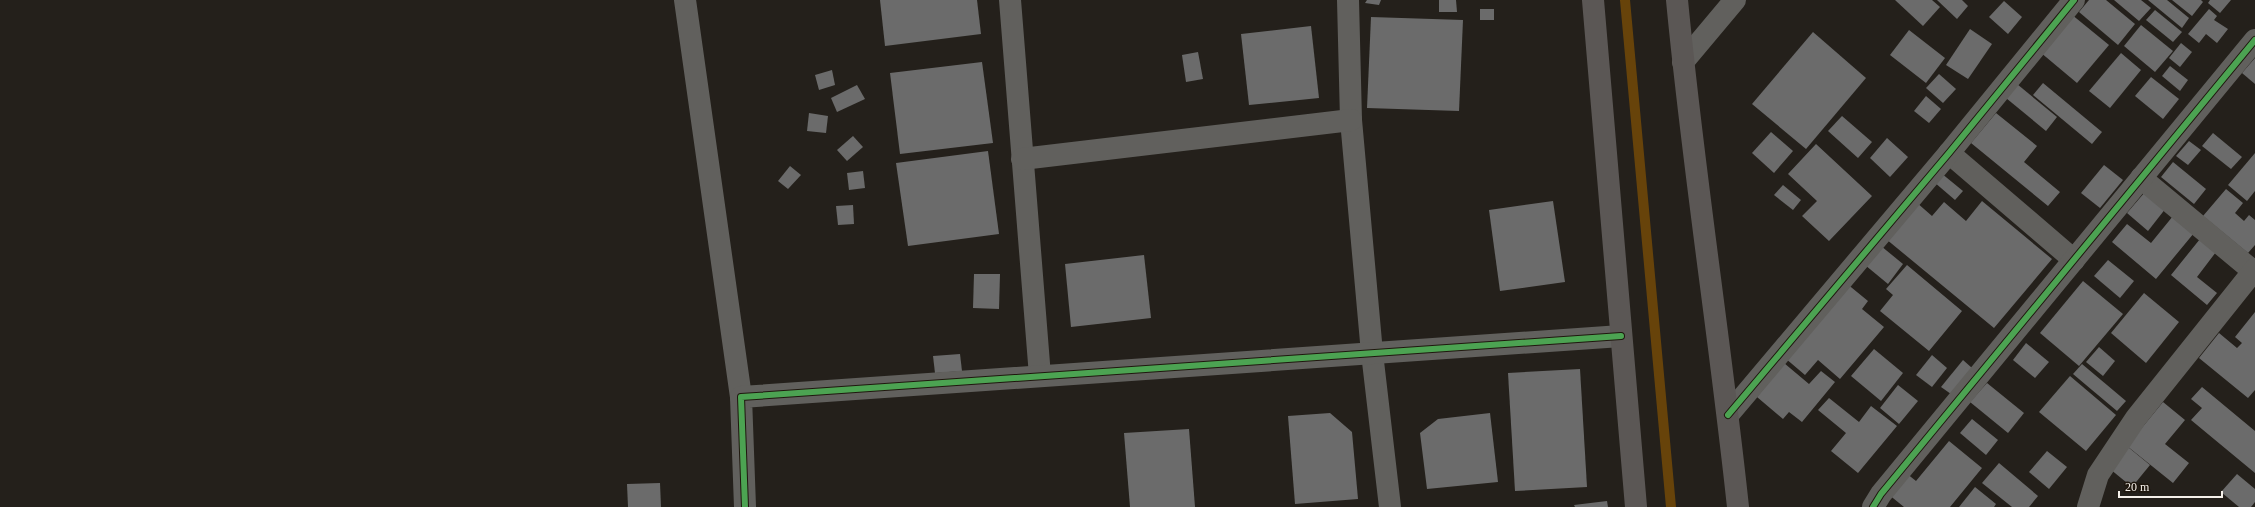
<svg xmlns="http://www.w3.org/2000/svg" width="2255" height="507" viewBox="0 0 2255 507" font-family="'Times New Roman',serif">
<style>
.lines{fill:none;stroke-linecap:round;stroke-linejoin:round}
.stream{stroke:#67430a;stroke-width:10}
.building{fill:#6b6b6b}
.minor{stroke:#61605d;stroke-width:22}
.secondary{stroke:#5b5755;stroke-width:22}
.cycleway-casing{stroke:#1f170e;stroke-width:8}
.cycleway{stroke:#4ca352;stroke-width:6}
</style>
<rect width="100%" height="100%" fill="#24201b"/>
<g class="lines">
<!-- stream -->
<polyline class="stream" points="1625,0 1671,507"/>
</g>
<!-- building -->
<g class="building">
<polygon points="880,0 977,0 981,34 885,46"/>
<polygon points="1367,0 1381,0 1379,5 1365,3"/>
<polygon points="1439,0 1456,0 1457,12 1439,12"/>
<polygon points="1895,0 1932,0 1940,7 1923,26"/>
<polygon points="1937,0 1962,0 1968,6 1957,19"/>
<polygon points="2089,0 2106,0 2135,24 2118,45 2079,12"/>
<polygon points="2114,0 2141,0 2151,8 2139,21"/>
<polygon points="2148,0 2167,0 2189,18 2182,28"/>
<polygon points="2172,0 2201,0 2203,2 2192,16"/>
<polygon points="2210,0 2231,0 2220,13 2208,3"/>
<polygon points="2004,1 2022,17 2008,34 1989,17"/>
<rect x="1480" y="9" width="14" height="11"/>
<polygon points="2209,9 2217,16 2214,20 2228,29 2217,43 2206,34 2199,43 2188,34"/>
<polygon points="2155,10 2182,32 2173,42 2146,20"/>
<polygon points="2071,14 2109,45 2077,83 2040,52"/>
<polygon points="1371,17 1463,20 1459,111 1367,108"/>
<polygon points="2141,25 2173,51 2155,72 2124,46"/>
<polygon points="1311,26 1319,98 1249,105 1241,34"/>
<polygon points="1970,29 1992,44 1968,79 1946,65"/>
<polygon points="1909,30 1945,58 1926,83 1890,55"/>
<polygon points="1813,32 1866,78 1806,149 1752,104"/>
<polygon points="2181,43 2192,52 2180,67 2169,58"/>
<polygon points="1198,52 1203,79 1186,82 1182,55"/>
<polygon points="2121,53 2141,70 2110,108 2089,91"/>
<polygon points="2255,58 2255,84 2242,73"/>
<polygon points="982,62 993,143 900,154 890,73"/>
<polygon points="2170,66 2188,80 2180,91 2162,76"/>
<polygon points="832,70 835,85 819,90 815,75"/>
<polygon points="1939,74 1956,89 1943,103 1926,88"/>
<polygon points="2151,77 2179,99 2163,119 2135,96"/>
<polygon points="2043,83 2102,132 2092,144 2033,95"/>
<polygon points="2017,84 2057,117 2046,131 2006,98"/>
<polygon points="857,85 865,99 837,112 831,98"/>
<polygon points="1926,96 1941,109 1929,123 1914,111"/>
<polygon points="809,113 828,116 826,133 807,131"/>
<polygon points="1996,113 2037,146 2024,162 2060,192 2048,206 1971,143"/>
<polygon points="1842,116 1872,142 1858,158 1828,131"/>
<polygon points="1771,132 1793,151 1774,173 1752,153"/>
<polygon points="2213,133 2242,157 2231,169 2202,146"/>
<polygon points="853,136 863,147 847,161 837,150"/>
<polygon points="1887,138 1908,157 1890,177 1870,158"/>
<polygon points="2189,141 2201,150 2188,165 2176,156"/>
<polygon points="1816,144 1872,196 1829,241 1802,216 1817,201 1788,174"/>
<polygon points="988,151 999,234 908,246 896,163"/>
<polygon points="2255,153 2255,191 2247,201 2228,185"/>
<polygon points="2173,162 2206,189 2194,204 2161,177"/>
<polygon points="2104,165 2123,180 2100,208 2081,193"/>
<polygon points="790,166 801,175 788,189 778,181"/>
<polygon points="863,171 865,188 849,190 847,173"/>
<polygon points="1941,173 1963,191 1955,200 1934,182"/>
<polygon points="1783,185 1801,200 1793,210 1774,195"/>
<polygon points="2226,189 2243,203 2235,213 2244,221 2249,215 2255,220 2255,245 2248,253 2203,216"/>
<polygon points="2145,192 2166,208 2148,231 2127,213"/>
<polygon points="1553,201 1565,282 1500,291 1489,210"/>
<polygon points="1982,201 2052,259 1994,328 1886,239 1916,202 1932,216 1944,202 1966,221"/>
<polygon points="853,205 854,224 838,225 836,206"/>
<polygon points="2173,216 2194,233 2156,279 2112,242 2127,224 2151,243"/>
<polygon points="2200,239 2216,252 2197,277 2217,293 2207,305 2171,275"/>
<polygon points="1881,246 1903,264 1888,284 1865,265"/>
<polygon points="1144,255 1151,318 1071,327 1065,264"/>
<polygon points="2108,260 2134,281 2120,298 2094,276"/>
<polygon points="1907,265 1962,311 1929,351 1880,311 1893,295 1886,289"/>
<polygon points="974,274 1000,274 999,309 973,308"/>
<polygon points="2083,281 2123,314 2079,366 2040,333"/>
<polygon points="1846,283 1868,301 1862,309 1884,327 1840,379 1818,360 1805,375 1785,358"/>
<polygon points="2144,293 2179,322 2146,363 2111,333"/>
<polygon points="2255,312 2255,390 2248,398 2199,358 2219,333 2237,348 2242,343 2235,337"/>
<polygon points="2026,343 2049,362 2035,378 2013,360"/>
<polygon points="2099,347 2115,361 2103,376 2086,362"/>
<polygon points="1874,349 1903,373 1881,401 1851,376"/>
<polygon points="960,354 962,371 935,373 933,356"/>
<polygon points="1932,355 1947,368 1932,387 1916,375"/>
<polygon points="1963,360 1972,368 1951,394 1941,387"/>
<polygon points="1784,363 1809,384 1821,371 1835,382 1802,422 1789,412 1783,419 1757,397"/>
<polygon points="2082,364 2126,401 2117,411 2073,374"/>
<polygon points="1580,369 1587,487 1515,491 1508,373"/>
<polygon points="2070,376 2116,415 2086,451 2039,412"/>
<polygon points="1987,383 2024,413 2008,433 1970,402"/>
<polygon points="1898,385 1918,401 1899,424 1880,408"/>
<polygon points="2202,387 2255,431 2255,473 2191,420 2202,408 2191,399"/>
<polygon points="1829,398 1859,422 1871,406 1897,426 1858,473 1831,451 1846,433 1818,410"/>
<polygon points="2163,402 2185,420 2165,444 2189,463 2173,483 2127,446"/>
<polygon points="1330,413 1352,432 1358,499 1295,504 1288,416"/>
<polygon points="1490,413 1498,482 1427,489 1420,433 1438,419"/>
<polygon points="1972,419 1998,440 1986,455 1960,433"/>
<polygon points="1189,429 1195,507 1130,507 1124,433"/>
<polygon points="1949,441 1982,468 1950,507 1904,507 1888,494 1906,473 1916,481"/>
<polygon points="2128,447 2150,465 2132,487 2110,469"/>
<polygon points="2047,451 2067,467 2049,489 2029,472"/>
<polygon points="1999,463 2038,496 2029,507 2012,507 1982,483"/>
<polygon points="2237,474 2255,489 2255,502 2251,507 2239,507 2221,492"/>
<polygon points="660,483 661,507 628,507 627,484"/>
<polygon points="1975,487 1996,504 1994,507 1959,507"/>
<polygon points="1607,501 1608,507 1575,507 1574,505"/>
</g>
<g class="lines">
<!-- minor -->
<g class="minor">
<polyline points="685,0 741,397"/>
<polyline points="1010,0 1040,376"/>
<polyline points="1348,0 1351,120 1372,353 1390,507"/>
<polyline points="1683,62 1735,0"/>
<polyline points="1949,153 2074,260"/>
<polyline points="1022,159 1351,120"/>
<polyline points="2141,178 2253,271"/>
<polyline points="1728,415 1949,153 2074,0"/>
<polyline points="745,507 741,397 1621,336"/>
<polyline points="1873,507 1881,494 2255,40"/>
<polyline points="2088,507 2098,475 2136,418 2255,269"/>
</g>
<!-- secondary -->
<g class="secondary">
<polyline points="1593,0 1636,507"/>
<path d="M 1677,0 C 1693,169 1720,338 1738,507"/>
</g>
<!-- cycleway casing -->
<g class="cycleway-casing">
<g id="cycleway">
<polyline points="1728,415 1949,153 2074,0"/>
<polyline points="745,507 741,397 1621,336"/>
<polyline points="1873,507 1881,494 2255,40"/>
</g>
</g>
<!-- cycleway -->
<use href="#cycleway" class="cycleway"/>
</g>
<!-- scale -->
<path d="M2119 491v6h103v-6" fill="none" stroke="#f5f0ea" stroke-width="2"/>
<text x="2125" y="491" font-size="12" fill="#f5f0ea" stroke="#1f170e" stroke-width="3" paint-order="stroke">20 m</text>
</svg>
